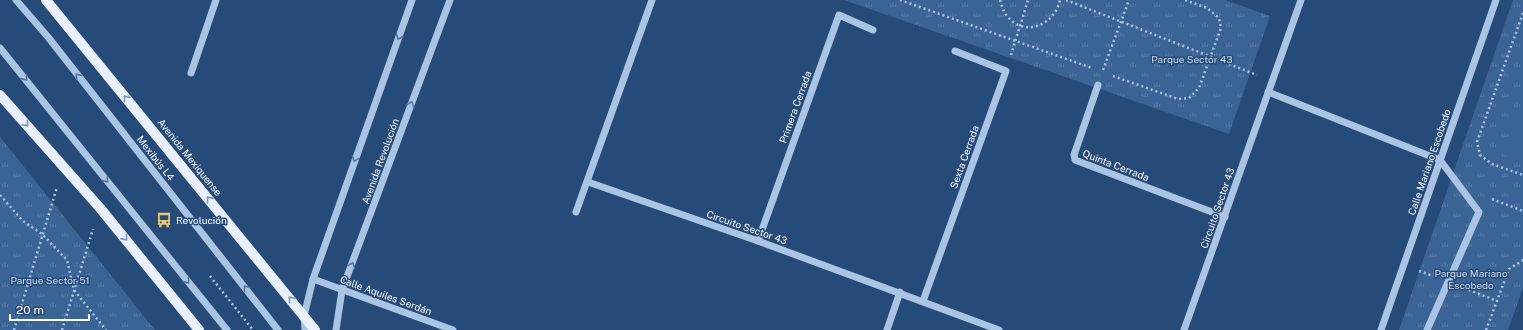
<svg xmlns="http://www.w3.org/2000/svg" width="1523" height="330" viewBox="0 0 1523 330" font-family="'Public Sans',sans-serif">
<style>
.grass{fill:url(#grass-tufts)}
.garden{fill:#3b6496}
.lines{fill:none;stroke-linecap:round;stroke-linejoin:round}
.path{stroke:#aac4e3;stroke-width:2.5;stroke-dasharray:2 3;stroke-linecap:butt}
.minor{stroke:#aac4e3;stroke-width:7}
.major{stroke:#e9f0fc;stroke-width:10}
.oneway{stroke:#55759e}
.oneway2{stroke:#7e95b4}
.labels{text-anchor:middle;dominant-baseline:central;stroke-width:3;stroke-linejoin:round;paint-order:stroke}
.park-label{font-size:10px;fill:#ccdef3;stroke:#274b79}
.street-label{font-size:10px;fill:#fff;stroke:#274b79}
.poi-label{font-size:10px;fill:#fff;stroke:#274b79;text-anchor:start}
</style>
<defs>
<pattern id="grass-tufts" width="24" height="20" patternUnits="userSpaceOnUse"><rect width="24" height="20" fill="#3b6496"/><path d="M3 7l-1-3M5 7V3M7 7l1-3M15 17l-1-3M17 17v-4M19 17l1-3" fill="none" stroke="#587ba6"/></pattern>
</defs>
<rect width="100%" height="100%" fill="#274b79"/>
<!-- grass -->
<g class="grass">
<polygon points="844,0 1225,0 1270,16 1229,134"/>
<polygon points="1513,0 1523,0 1523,288 1508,330 1399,330"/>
<polygon points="0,137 155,330 0,330"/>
</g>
<!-- garden -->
<polygon class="garden" points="1523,96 1523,161 1503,154"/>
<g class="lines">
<!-- path -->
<g class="path">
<polyline points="900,0 1092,68"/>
<path d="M 1000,0 C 1002,6 1003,12 1008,17 C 1026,38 1055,24 1060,0"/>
<polyline points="1066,0 1257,75"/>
<polyline points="1523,13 1477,142 1480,155 1492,164 1523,175"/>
<polyline points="1011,55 1028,0"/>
<polyline points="1103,70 1129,0"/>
<polyline points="1113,76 1178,99 1189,98 1199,88 1221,28 1219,18 1207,8 1185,0"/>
<polyline points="0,195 23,221 42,234 67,260 74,290 106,330"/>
<polyline points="1492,199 1523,211"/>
<polyline points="1419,271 1433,276"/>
<polyline points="210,276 253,330"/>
<polyline points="1464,288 1497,301"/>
<polyline points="14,330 57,187"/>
<polyline points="62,330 93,229"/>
<polyline points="1486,330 1509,269 1523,260"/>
</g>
<!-- minor -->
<g class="minor">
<polyline points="16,0 48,37 278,330"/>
<polyline points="0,48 227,330"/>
<polyline points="191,73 216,0"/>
<polyline points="1098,85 1074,155 1075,160 1225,217"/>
<polyline points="1268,92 1440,160 1479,212 1427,330"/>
<polyline points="588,182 758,241 999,330"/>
<polyline points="576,212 652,0"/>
<polyline points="758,241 839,15 873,30"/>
<polyline points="313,279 453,330"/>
<polyline points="923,301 1006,71 955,51"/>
<polyline points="305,330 304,316 313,279 412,0"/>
<polyline points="336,330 342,290 450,0"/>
<polyline points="887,330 900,292"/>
<polyline points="1184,330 1301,0"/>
<polyline points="1381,330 1496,0"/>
</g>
<!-- major -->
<g class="major">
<polyline points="46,0 315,330"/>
<polyline points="0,95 100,208 199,330"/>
</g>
</g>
<!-- one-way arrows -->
<defs><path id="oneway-chevron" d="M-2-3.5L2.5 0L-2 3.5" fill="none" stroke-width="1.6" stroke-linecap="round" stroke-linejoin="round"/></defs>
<g class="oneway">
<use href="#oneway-chevron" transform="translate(399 37) rotate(110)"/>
<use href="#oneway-chevron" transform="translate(78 76) rotate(-128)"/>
<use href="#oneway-chevron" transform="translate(25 78) rotate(51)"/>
<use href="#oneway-chevron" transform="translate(411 104) rotate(-70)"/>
<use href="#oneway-chevron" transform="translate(355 159) rotate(110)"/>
<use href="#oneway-chevron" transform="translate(106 180) rotate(51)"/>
<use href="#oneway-chevron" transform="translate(352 265) rotate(-70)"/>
<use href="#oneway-chevron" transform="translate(187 281) rotate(51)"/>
<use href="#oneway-chevron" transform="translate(246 288) rotate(-128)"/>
</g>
<g class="oneway2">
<use href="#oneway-chevron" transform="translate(126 98) rotate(-129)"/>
<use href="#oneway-chevron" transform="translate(26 124) rotate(49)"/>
<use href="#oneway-chevron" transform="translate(209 199) rotate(-129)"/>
<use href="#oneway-chevron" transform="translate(125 238) rotate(51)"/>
<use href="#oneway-chevron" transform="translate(291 299) rotate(-129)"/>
</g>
<!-- icons -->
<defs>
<g id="bus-bare" transform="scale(1.2)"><path d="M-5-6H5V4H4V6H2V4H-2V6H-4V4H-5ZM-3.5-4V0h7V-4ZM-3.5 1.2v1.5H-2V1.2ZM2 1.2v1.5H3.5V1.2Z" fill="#ebc770" stroke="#274b79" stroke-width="2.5" paint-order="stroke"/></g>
</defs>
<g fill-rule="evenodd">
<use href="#bus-bare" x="164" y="220"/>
</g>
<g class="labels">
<!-- park labels -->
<g class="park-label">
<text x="1192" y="59">Parque Sector 43</text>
<text x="1471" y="273">Parque Mariano<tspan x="1471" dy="12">Escobedo</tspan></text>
<text x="50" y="280">Parque Sector 51</text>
</g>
<!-- street labels -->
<g class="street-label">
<text transform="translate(795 107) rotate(-70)">Primera Cerrada</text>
<text transform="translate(190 157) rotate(51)">Avenida Mexiquense</text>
<text transform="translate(964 157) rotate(-70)">Sexta Cerrada</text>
<text transform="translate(156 158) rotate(52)">Mexibús L4</text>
<text transform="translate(380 161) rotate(-70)">Avenida Revolución</text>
<text transform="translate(1429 162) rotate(-71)">Calle Mariano Escobedo</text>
<text transform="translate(1116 165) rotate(21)">Quinta Cerrada</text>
<text transform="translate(1217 208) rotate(-71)">Circuito Sector 43</text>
<text transform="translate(747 227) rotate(19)">Circuito Sector 43</text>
<text transform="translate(386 295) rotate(20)">Calle Aquiles Serdán</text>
</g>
<!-- poi labels -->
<g class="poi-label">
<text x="176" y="220">Revolución</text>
</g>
</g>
<!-- scale -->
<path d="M10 314v6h79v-6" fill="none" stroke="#ffffff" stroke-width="2"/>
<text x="16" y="314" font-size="12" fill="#ffffff" stroke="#274b79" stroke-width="3" paint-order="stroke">20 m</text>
</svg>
